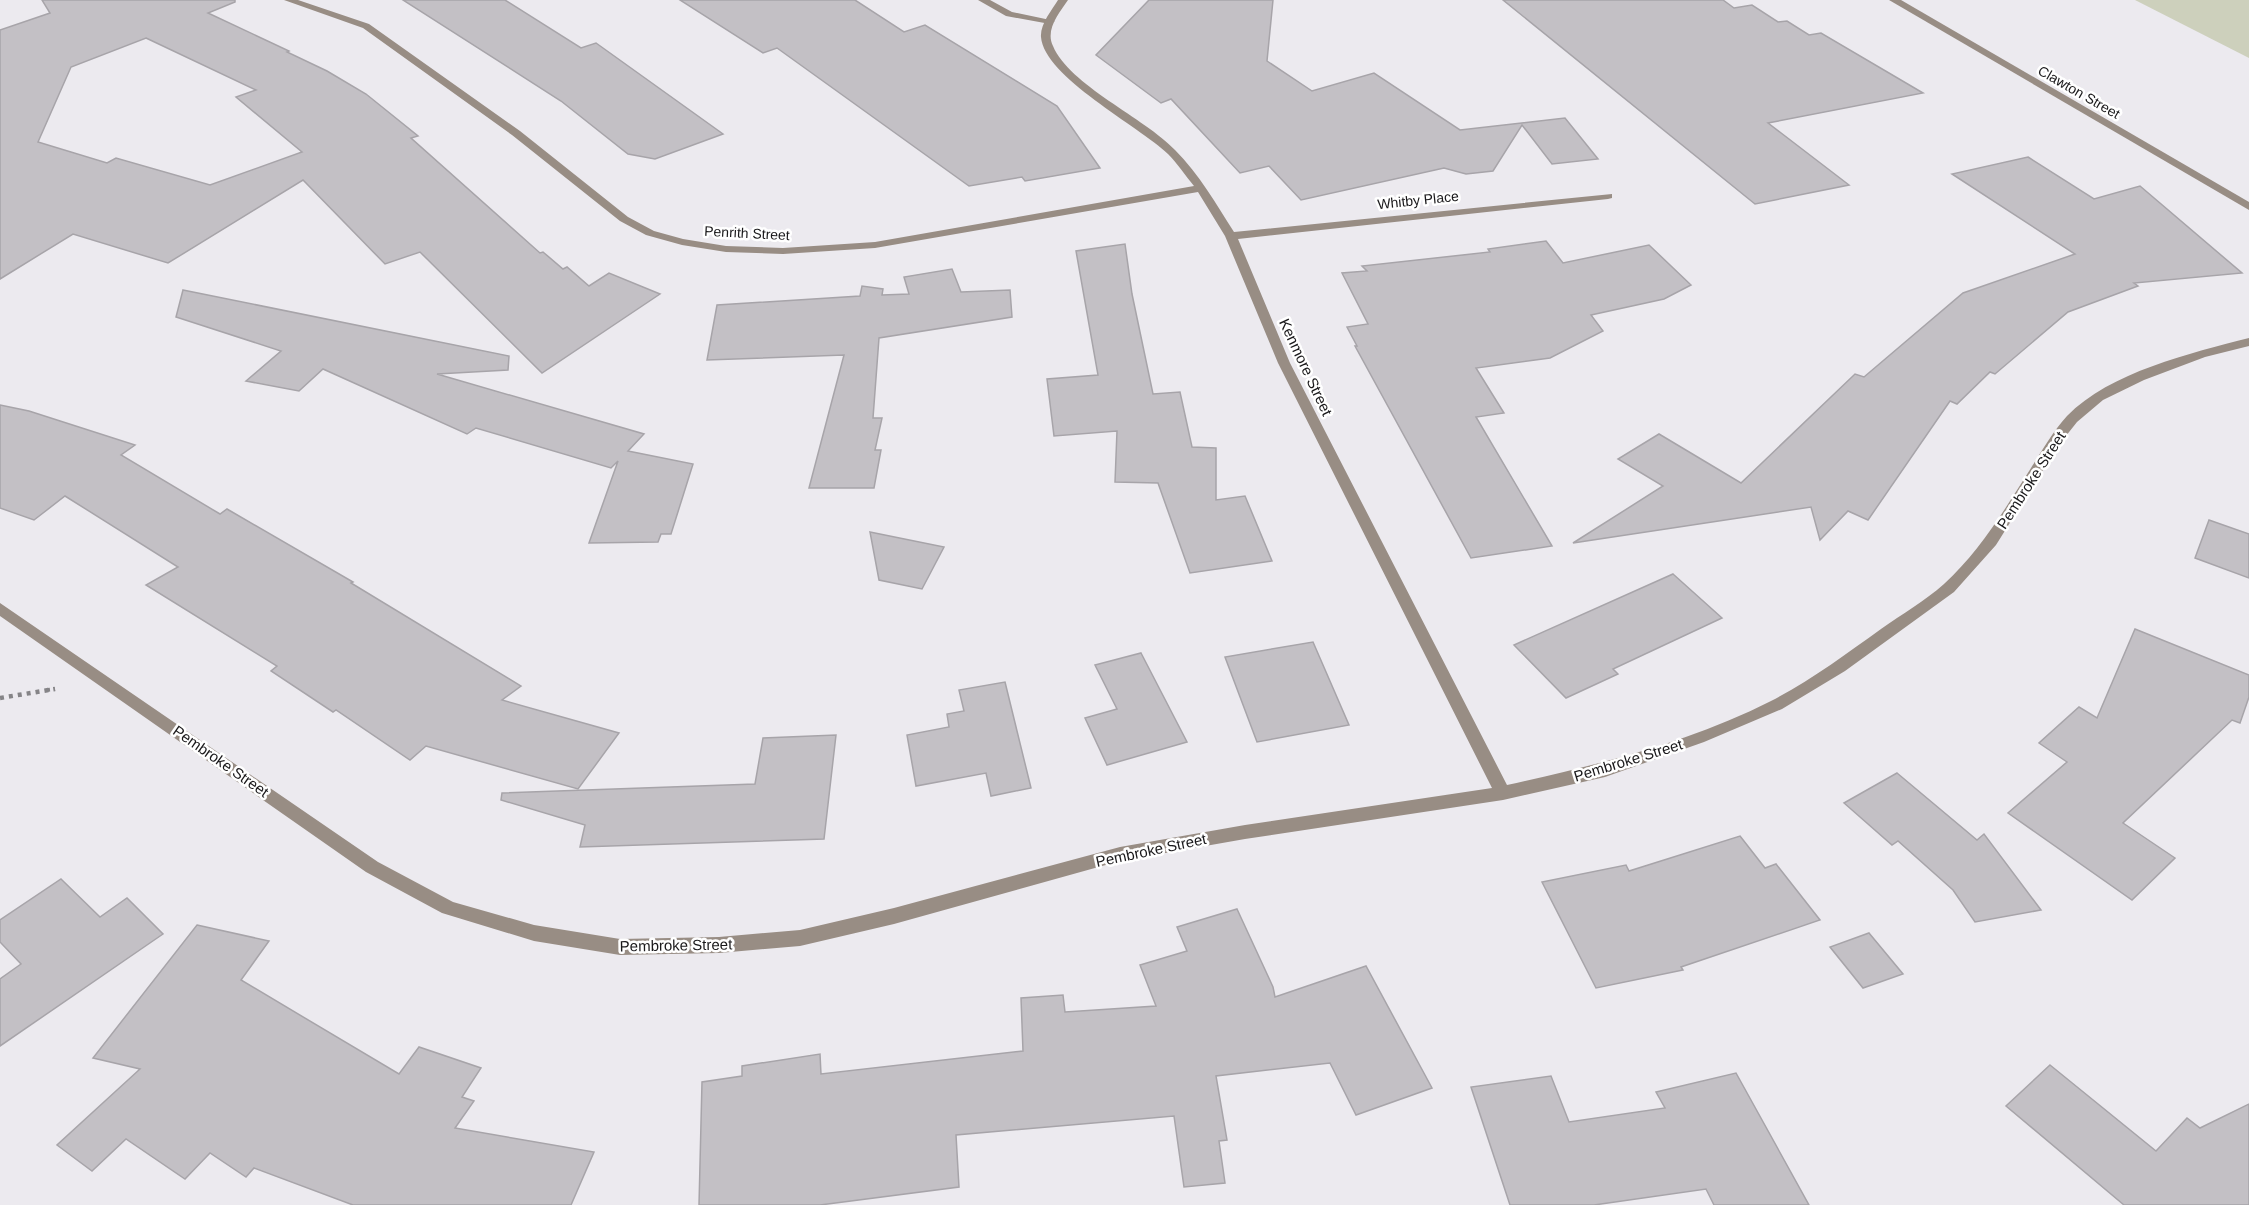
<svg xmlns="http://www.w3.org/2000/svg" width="2249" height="1205" viewBox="0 0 2249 1205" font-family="Helvetica,sans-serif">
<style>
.green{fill:#cdd0bc}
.building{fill:#c3c0c5;stroke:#a7a4a9;stroke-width:1.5;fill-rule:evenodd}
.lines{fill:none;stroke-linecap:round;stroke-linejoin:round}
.path-far1{stroke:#858487;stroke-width:4;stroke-dasharray:3 4.5;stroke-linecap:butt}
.path{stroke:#858487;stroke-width:4.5;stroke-dasharray:4 5;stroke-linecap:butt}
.lane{fill:#988d84;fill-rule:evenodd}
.street{fill:#988d84;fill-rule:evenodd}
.labels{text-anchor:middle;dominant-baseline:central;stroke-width:5;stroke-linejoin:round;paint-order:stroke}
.far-street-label{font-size:14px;fill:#19181a;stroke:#fff}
.street-label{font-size:15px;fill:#19181a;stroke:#fff}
</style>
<rect width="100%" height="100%" fill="#eceaef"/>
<!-- green -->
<polygon class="green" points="2135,0 2249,0 2249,58"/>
<!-- building -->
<g class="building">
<path d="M 42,0 L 235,0 L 235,2 L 208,13 L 289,51 L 287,52 L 327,71 L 366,94 L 418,136 L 411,138 L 540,253 L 543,252 L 563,269 L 567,267 L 589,286 L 609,273 L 660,294 L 542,373 L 420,252 L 385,264 L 303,180 L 168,263 L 73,234 L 0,279 L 0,30 L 50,13 ZM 146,38 L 256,90 L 236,97 L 302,152 L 210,185 L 116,158 L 107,163 L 38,142 L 71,67 Z"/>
<polygon points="403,0 505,0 581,48 596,43 723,134 655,159 628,154 561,101"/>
<polygon points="680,0 855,0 904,32 925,25 1057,106 1100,168 1025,181 1022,177 969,186 777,48 763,53"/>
<polygon points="1149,0 1273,0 1267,61 1312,91 1374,73 1460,130 1565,118 1598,159 1552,164 1522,125 1493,171 1466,174 1444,168 1301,200 1269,166 1240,173 1171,99 1161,103 1096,55"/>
<polygon points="1503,0 1723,0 1734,8 1752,5 1778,22 1787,21 1809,35 1821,33 1923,93 1768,123 1849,185 1755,204"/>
<polygon points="2028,157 2094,199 2140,186 2242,273 2134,283 2138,286 2068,312 1995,374 1990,372 1957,404 1950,401 1868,520 1848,511 1820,540 1811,507 1573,543 1663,486 1618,459 1659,434 1741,483 1855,374 1864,377 1963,293 2075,254 1952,174"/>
<polygon points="1546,241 1563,263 1649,245 1691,285 1664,299 1591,315 1603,331 1550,358 1476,368 1504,413 1476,417 1552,546 1471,558 1355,346 1357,346 1347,327 1368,324 1342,273 1367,271 1362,266 1490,252 1488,249"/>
<polygon points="1125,244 1132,294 1153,394 1180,392 1192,447 1216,448 1216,500 1245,496 1272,561 1190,573 1158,483 1115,482 1117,431 1054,436 1047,379 1098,375 1076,251"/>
<polygon points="952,269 961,292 1010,290 1012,317 879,338 873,418 882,418 875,450 881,450 874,488 809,488 844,355 707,360 717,305 860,296 862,286 883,289 882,295 909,294 904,277"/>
<polygon points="183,290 509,356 508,370 437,374 644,434 628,451 693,464 671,534 661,534 658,542 589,543 618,461 611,468 476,428 467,434 323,369 299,391 246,381 281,351 176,317"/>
<polygon points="0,405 29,411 135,445 121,455 220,514 227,509 353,582 351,583 521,686 502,700 619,733 578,789 426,746 410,760 336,710 333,712 271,671 277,666 146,585 178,567 65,496 34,520 0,508"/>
<polygon points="2209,520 2249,534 2249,578 2195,558"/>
<polygon points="870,532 944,547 922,589 879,580"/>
<polygon points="1673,574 1722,618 1613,669 1618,674 1566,698 1514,645"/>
<polygon points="2135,629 2249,675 2249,697 2240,723 2232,720 2123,823 2175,858 2132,900 2008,813 2067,762 2039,743 2079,707 2097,718"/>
<polygon points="1313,642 1349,725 1257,742 1225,657"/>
<polygon points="1141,653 1187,742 1107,765 1085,718 1117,709 1095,665"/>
<polygon points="1005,682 1031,788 991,796 986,773 916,786 907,735 949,727 947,714 964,711 959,690"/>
<polygon points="836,735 824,839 580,847 585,825 501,800 502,793 755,784 763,738"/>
<polygon points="1897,773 1977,840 1984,834 2041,910 1975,922 1953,890 1898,841 1892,845 1844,803"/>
<polygon points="1740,836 1765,868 1776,864 1820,920 1681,967 1683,970 1596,988 1542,882 1626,865 1629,871"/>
<polygon points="61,879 100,917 127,898 163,934 0,1046 0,979 21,964 0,942 0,920"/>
<polygon points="1237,909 1273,987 1275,997 1366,966 1432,1088 1356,1115 1330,1063 1216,1076 1227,1140 1219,1141 1225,1183 1184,1187 1174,1116 956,1135 959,1187 820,1205 699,1205 702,1082 742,1076 742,1066 820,1054 821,1074 1023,1051 1021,998 1063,995 1065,1012 1156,1006 1140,965 1187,951 1177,927"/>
<polygon points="197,925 269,941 241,980 399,1074 419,1047 481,1068 462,1097 474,1101 455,1128 594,1152 571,1205 353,1205 254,1168 246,1177 210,1153 185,1179 126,1139 92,1171 57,1145 140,1069 93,1058"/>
<polygon points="1869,933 1903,974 1863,988 1830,947"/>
<polygon points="2050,1065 2156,1151 2187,1118 2200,1128 2249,1104 2249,1205 2124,1205 2006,1106"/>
<polygon points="1736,1073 1809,1205 1714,1205 1706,1189 1594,1205 1510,1205 1471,1087 1551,1076 1569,1122 1665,1108 1656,1092"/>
</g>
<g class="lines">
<!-- path-far1 -->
<polyline class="path-far1" points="47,690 55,689"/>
<!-- path -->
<polyline class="path" points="0,698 55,689"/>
<!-- lane -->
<polygon class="lane" points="978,0 990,0 1012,12 1055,21 1050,24 1006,16"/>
<!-- street -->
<g class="street">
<path d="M 284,0 L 298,0 L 369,24 L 520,131 L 628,217 L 654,231 L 683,239 L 726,246 L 783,248 L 875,242 L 1194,186 C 1185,175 1177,163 1168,154 C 1139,126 1044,77 1041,37 C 1040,24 1052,10 1058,0 L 1068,0 C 1059,13 1045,30 1053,46 C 1069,85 1145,118 1175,150 C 1199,174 1216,204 1234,232 L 1612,194 L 1612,198 L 1608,199 L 1238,239 L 1290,363 L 1507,785 C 1597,765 1688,743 1771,701 C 1810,681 1846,654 1881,629 C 1902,614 1925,601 1944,584 C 1980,551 2005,509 2031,468 C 2042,451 2053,431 2067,416 C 2110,372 2191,353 2249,338 L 2249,346 L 2205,357 L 2144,380 L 2103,400 L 2077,422 L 2058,446 L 1996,545 L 1954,592 L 1845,671 L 1782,709 L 1704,742 L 1605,777 L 1503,800 L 1245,839 L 1120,861 L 894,924 L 800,946 L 719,953 L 620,955 L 534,941 L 442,913 L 366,872 L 0,616 L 0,603 L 378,862 L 453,902 L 534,925 L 620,939 L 719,937 L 800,930 L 894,908 L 1120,847 L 1245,825 L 1492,788 L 1278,363 L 1225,236 L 1198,192 L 875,248 L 783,254 L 726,252 L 682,245 L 646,235 L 620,221 L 512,135 L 363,28 Z"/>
<polygon points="1889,0 1901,0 2249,202 2249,210"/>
</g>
</g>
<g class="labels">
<!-- far-street labels -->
<g class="far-street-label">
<text transform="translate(2079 92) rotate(30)">Clawton Street</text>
<text transform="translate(1418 200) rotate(-6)">Whitby Place</text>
<text transform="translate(747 233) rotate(3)">Penrith Street</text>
</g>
<!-- street labels -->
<g class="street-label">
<text transform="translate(1306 367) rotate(65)">Kenmore Street</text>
<text transform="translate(2031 480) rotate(-57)">Pembroke Street</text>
<text transform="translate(1628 760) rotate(-17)">Pembroke Street</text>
<text transform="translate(221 761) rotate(35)">Pembroke Street</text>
<text transform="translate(1151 850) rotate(-12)">Pembroke Street</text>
<text transform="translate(676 945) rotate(-1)">Pembroke Street</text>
</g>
</g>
</svg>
